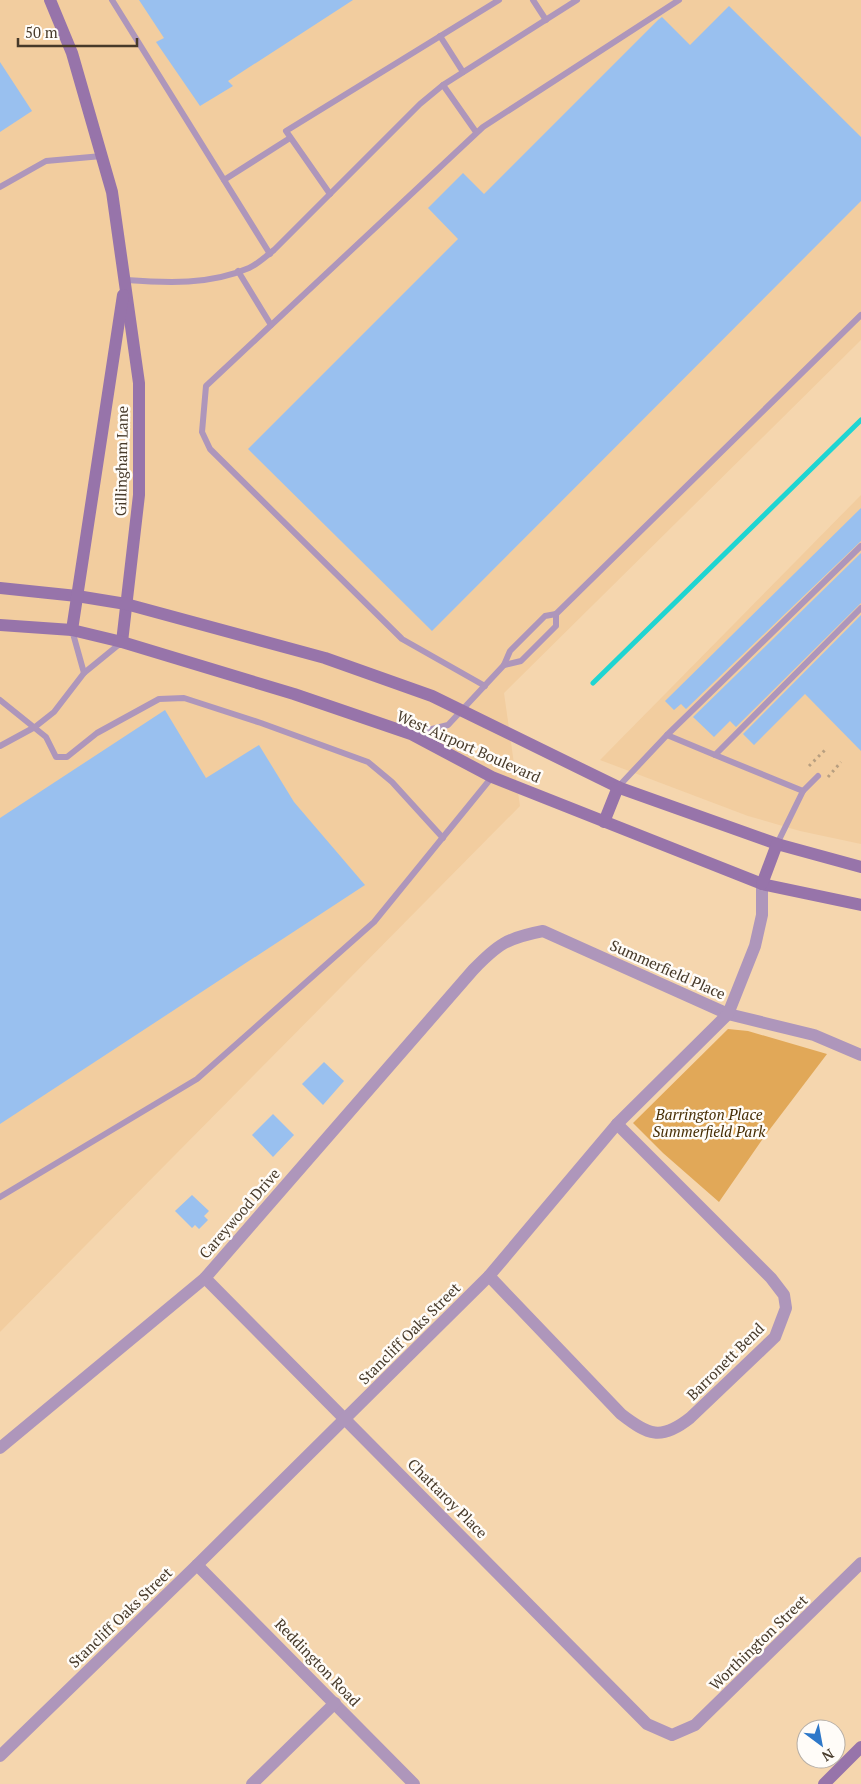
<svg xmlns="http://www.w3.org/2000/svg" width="861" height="1784" viewBox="0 0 861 1784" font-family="'PT Serif',serif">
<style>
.built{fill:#f2cd9f}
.green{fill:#e1a858}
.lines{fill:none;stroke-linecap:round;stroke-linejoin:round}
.stream{stroke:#1ed5d2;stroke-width:5}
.building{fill:#99c0ef}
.path{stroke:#b89f80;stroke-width:3;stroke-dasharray:2.5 4;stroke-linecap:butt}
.lane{stroke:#ae96bb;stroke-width:6}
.street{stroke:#ae96bb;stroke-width:12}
.secondary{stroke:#9774aa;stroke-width:12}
.labels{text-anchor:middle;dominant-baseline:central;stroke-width:5;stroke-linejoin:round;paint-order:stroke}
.street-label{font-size:15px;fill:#473a2a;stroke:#fffcf8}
.park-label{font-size:15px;font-style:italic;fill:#462d04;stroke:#fffcf8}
</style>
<rect width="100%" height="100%" fill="#f5d6ae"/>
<!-- built -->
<g class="built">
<polygon points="0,0 861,0 861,340 504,693 520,806 0,1332"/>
<polygon points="861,495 861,844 800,831 748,816 600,760"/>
</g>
<!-- green -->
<polygon class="green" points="728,1029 748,1031 827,1054 764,1137 719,1202 663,1153 633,1123"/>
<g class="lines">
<!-- stream -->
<polyline class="stream" points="593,683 861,420"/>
</g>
<!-- building -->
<g class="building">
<polygon points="139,0 353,0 228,81 233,86 200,106 156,42 164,38"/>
<polygon points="729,6 861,137 861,201 432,631 248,449 458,239 428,208 463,173 484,194 658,20 662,17 690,45"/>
<polygon points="0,62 32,111 0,132"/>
<polygon points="861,508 861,541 686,709 681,704 674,710 665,701"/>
<polygon points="861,553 861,603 736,727 730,721 714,737 693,717"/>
<polygon points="861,615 861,751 805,694 754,745 743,734"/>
<polygon points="165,710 206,778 259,745 294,802 365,885 0,1124 0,818"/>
<polygon points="324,1062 344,1081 323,1105 302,1084"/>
<polygon points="273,1114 294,1135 273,1157 252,1135"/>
<polygon points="192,1195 209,1211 204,1216 208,1220 199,1229 195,1225 192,1228 175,1211"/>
</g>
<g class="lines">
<!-- path -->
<g class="path">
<polyline points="809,766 827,748"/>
<polyline points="828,777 841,762"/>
</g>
<!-- lane -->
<g class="lane">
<polyline points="112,0 270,254"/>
<polyline points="533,0 546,20"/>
<polyline points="440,36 463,72"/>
<polyline points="443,85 476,132"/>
<polyline points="224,180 290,138"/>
<polyline points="0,187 46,161 102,156"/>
<polyline points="330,194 286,131 499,0"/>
<polyline points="238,271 271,325"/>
<path d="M 126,280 C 167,283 210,285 249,268 C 258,264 266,256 274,250 L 420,104 L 443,85 L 577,0"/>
<polyline points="72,630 84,673 122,642"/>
<polyline points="504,665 521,661 556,626 556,614 861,315"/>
<polyline points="485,686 402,639 210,449 202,432 206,386 483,127 679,0"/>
<polyline points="0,700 46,737 56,757 67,757 97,733 159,699 184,698 261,723 368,762 392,782 443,838"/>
<polyline points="412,734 448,725 504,665 510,651 545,616 556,614"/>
<polyline points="667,735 715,755"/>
<polyline points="0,746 35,727 54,712 84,673"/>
<polyline points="618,787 667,735 861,546"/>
<polyline points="803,791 818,776"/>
<polyline points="777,844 803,791 715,755 861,608"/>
<polyline points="0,1197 197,1079 374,922 492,777"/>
</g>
<!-- street -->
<g class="street">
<path d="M 489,1276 L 621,1414 C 648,1435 661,1441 690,1418 L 775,1337 L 786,1308 L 784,1295 L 771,1278 L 617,1124"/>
<polyline points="205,1278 647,1724 672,1735 695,1725 861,1563"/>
<path d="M 0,1448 L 205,1278 L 473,970 C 498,944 507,938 543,931 L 728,1014 L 814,1035 L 861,1055"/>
<polyline points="197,1565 414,1784"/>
<polyline points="0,1756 197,1565 489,1276 617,1124 728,1014 755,946 762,915 762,884"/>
<polyline points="252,1784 335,1703"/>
</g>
<!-- secondary -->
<g class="secondary">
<polyline points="50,0 72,53 112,192 139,383 139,495 122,642"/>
<polyline points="0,588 77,596 126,604 325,658 432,696 620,788 777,844 861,867"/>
<polyline points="0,625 72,630 122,642 294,694 411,734 492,777 762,884 861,905"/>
<polyline points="72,630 123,295"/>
<polyline points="604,822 618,787"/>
<polyline points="762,884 777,844"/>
<polyline points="824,1784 861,1747"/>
</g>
</g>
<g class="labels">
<!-- street labels -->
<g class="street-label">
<text transform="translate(121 461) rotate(-89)">Gillingham Lane</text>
<text transform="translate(469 746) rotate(24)">West Airport Boulevard</text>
<text transform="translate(668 969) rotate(24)">Summerfield Place</text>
<text transform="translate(239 1213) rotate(-49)">Careywood Drive</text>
<text transform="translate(409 1333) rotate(-45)">Stancliff Oaks Street</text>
<text transform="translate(725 1361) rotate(-45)">Barronett Bend</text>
<text transform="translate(448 1498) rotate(45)">Chattaroy Place</text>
<text transform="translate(120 1617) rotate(-44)">Stancliff Oaks Street</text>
<text transform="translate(758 1642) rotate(-44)">Worthington Street</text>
<text transform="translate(318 1662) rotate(46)">Reddington Road</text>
</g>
<!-- park labels -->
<g class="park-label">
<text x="709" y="1114">Barrington Place<tspan x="709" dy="17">Summerfield Park</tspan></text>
</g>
</g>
<!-- north arrow -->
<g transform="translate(821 1744) rotate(148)"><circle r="24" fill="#fffcf8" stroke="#b5aea6"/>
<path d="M0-4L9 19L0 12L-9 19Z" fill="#2e78c9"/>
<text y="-8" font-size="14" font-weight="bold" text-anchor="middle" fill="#473a2a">N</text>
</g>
<!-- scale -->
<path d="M18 38v8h119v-8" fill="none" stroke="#473a2a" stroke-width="2.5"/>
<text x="25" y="38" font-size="15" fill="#473a2a" stroke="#fffcf8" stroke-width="4" paint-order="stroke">50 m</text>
</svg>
